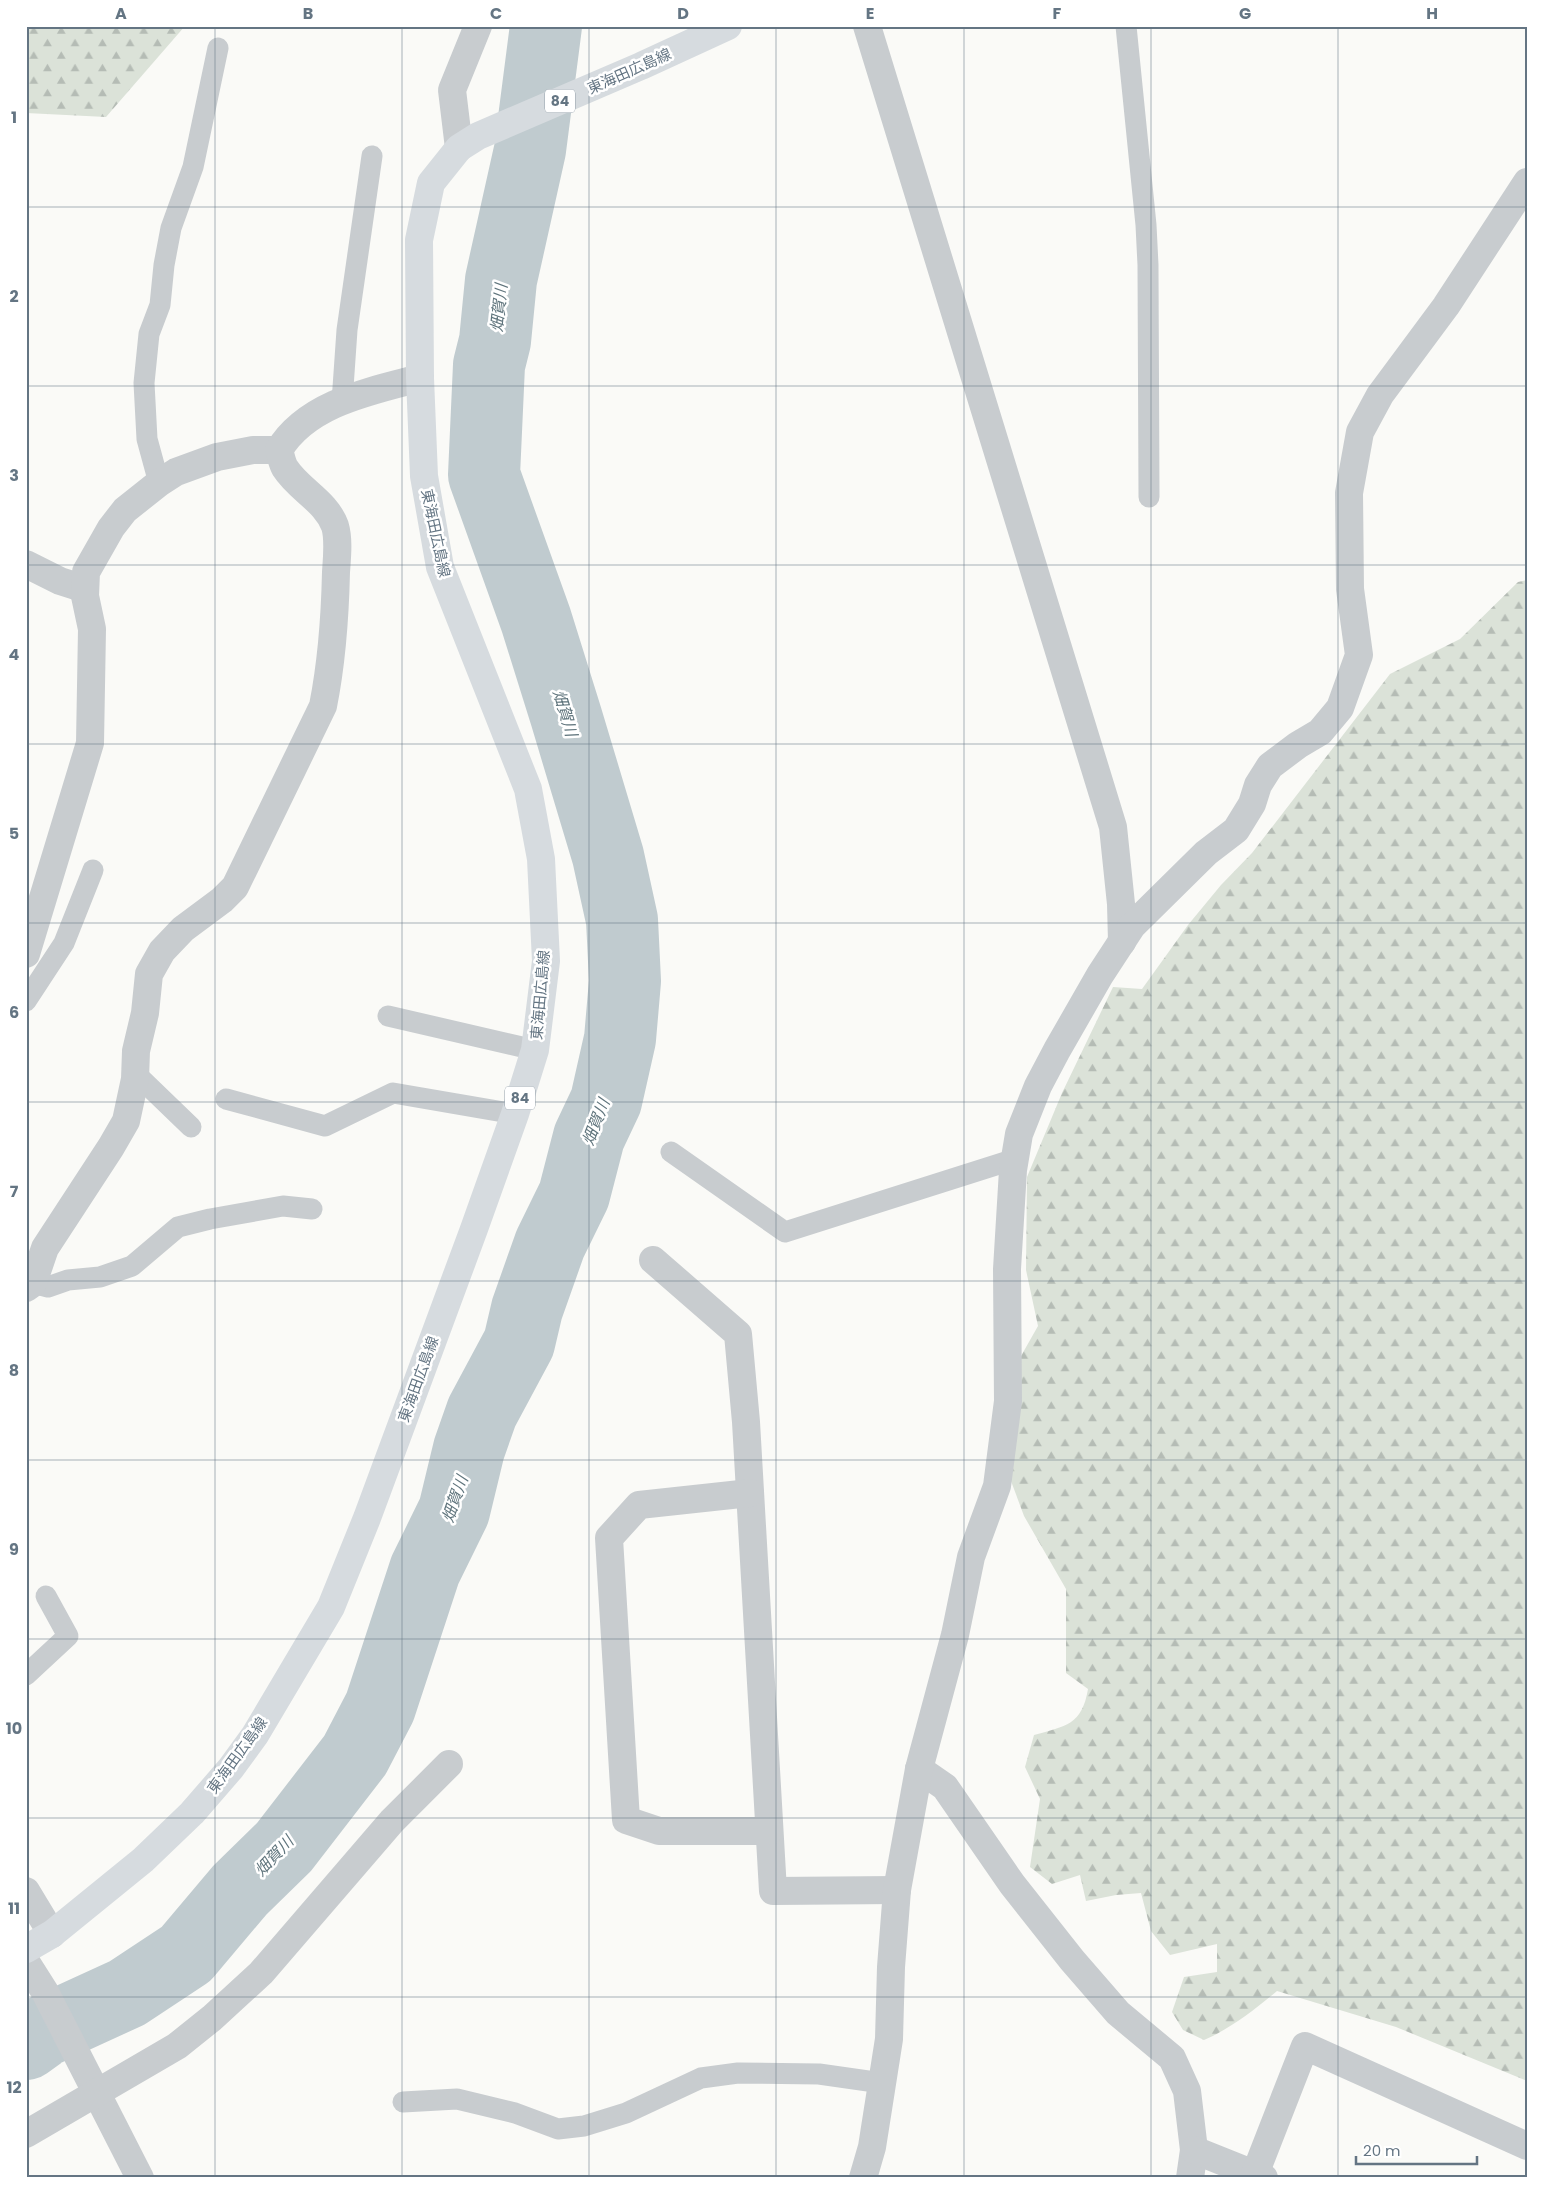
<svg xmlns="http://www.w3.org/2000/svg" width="1553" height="2204" viewBox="0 0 1553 2204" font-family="Poppins,'Noto Sans JP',sans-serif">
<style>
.forest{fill:url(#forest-firs)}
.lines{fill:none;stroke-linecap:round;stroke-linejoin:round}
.river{stroke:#c0cbcf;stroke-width:72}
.service{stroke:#c8cccf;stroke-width:21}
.minor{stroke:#c8cccf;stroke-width:28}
.primary{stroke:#d6dbdf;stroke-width:28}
.grid{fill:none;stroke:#647583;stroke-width:1;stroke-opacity:0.55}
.labels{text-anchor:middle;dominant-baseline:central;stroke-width:5;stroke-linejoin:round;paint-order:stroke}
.shield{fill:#fff;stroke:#929ea8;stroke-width:1}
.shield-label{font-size:14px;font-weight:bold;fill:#647583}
.street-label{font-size:15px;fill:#647583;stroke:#fff}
.water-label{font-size:16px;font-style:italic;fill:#5f747c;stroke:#fff}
.neatline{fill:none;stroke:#647583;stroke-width:2}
.grid-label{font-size:16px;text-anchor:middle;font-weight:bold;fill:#647583}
</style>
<defs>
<pattern id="forest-firs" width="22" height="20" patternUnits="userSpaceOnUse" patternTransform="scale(1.25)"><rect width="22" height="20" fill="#dbe2d8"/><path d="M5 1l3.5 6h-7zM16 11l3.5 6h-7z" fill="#b5bcb5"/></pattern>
</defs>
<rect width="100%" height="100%" fill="#fafaf7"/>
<!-- forest -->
<g class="forest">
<polygon points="26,26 185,26 106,117 26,113"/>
<path d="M 1527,580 L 1527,2081 L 1396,2027 L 1277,1991 C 1254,2010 1232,2028 1204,2040 L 1183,2030 L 1172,2012 L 1184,1977 L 1217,1972 L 1217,1944 L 1170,1955 L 1151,1931 L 1141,1893 L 1116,1895 L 1086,1901 L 1080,1875 L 1052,1884 L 1030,1867 L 1040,1799 L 1025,1767 L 1034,1735 C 1066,1726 1082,1725 1088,1689 L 1066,1673 L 1066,1589 L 1024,1516 L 1011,1481 L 1021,1356 L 1038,1326 L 1026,1270 L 1027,1177 L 1062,1093 L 1113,987 L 1142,989 L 1188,925 L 1221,885 L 1252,853 L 1390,674 L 1460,639 L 1518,582 Z"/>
</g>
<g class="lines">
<!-- river -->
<polyline class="river" points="26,2044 44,2031 127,1993 186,1954 240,1890 284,1847 355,1755 380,1707 425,1570 454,1511 469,1449 482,1412 519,1343 527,1309 550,1244 574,1195 589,1137 606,1101 620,1039 625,981 622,920 608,856 566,716 536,620 484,475 489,365 495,341 501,280 530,150 546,26"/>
<!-- service -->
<g class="service">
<polyline points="1126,26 1146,225 1148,265 1149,497"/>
<polyline points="342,402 347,330 372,156"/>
<polyline points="159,483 147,439 144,383 149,334 160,305 164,265 171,228 193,167 218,48"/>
<polyline points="26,1001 64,943 93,870"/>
<polyline points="388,1016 535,1050"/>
<polyline points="135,1073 191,1127"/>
<polyline points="226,1099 325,1126 393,1093 515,1114"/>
<polyline points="671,1152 785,1232 1015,1159"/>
<polyline points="33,1283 48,1287 68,1280 100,1277 132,1266 178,1227 210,1219 283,1206 312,1209"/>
<polyline points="26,1675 68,1636 46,1596"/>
<polyline points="403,2102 457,2099 515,2113 558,2129 584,2126 626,2113 701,2078 738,2073 819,2074 882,2083"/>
</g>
<!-- minor -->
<g class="minor">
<polyline points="867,26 1113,827 1121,904 1122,942"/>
<polyline points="459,148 452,90 478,26"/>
<polyline points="26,564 60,581 85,589"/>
<polyline points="26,954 90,743 92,629 85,596 86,572 111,528 125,510 159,483 176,472 217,457 253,450 279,450"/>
<polyline points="653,1260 738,1334 746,1422 773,1891 897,1890"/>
<path d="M 26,1288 L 33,1283 L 45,1248 L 111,1147 L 126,1121 L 135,1079 L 136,1051 L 145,1013 L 149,974 L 162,951 L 183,929 L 222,900 L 235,887 L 323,706 C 332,661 335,617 336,572 C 337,558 339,539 335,526 C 326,501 299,490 285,468 C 282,463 281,456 279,450 C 307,403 371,391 420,378"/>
<polyline points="750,1493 639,1505 609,1538 626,1820 659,1831 769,1831"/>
<polyline points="919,1769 945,1787 1012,1884 1072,1960 1118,2013 1172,2058 1187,2091 1194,2150 1190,2178"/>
<polyline points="26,1891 52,1934"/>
<polyline points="26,1962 45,1992 140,2178"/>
<polyline points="26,2134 177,2046 212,2018 261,1973 392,1821 449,1764"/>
<polyline points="1194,2150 1264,2178"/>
<polyline points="1255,2174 1305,2046 1527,2146"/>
<polyline points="863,2178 872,2147 889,2039 891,1967 897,1890 919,1769 955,1635 971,1557 997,1486 1008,1401 1007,1269 1013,1170 1019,1134 1038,1086 1057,1050 1100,975 1132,926 1206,853 1236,830 1252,804 1258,785 1270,766 1298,745 1320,732 1340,708 1359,655 1350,589 1349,493 1360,432 1380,395 1446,306 1527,182"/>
</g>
<!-- primary -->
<polyline class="primary" points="26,1949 52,1934 143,1860 192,1813 231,1768 255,1735 331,1607 367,1518 474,1229 515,1114 535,1050 546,961 541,859 528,789 440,567 424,476 420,378 419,240 431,183 459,148 478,136 641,66 728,26"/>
</g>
<!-- grid -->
<path class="grid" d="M 215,26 L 215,2178M 402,26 L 402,2178M 589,26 L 589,2178M 776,26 L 776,2178M 964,26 L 964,2178M 1151,26 L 1151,2178M 1338,26 L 1338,2178M 26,207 L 1527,207M 26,386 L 1527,386M 26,565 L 1527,565M 26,744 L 1527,744M 26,923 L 1527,923M 26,1102 L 1527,1102M 26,1281 L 1527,1281M 26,1460 L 1527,1460M 26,1639 L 1527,1639M 26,1818 L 1527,1818M 26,1997 L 1527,1997"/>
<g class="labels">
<!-- shield labels -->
<g class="shield">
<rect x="545" y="89.5" width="30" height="23" rx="4"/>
<rect x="505" y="1086.5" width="30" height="23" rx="4"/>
</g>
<g class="shield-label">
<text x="560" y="101">84</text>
<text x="520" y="1098">84</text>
</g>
<!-- street labels -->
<g class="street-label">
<text transform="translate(629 71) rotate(-24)">東海田広島線</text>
<text transform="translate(436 533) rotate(78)">東海田広島線</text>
<text transform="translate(540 995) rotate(-85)">東海田広島線</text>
<text transform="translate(418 1379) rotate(-70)">東海田広島線</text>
<text transform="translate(237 1755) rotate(-54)">東海田広島線</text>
</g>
<!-- water labels -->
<g class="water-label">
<text transform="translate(499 308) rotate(-84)">畑賀川</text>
<text transform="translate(565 713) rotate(73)">畑賀川</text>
<text transform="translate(596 1122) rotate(-69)">畑賀川</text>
<text transform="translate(455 1499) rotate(-71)">畑賀川</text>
<text transform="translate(274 1856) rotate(-47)">畑賀川</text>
</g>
</g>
<!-- border -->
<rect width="1553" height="2204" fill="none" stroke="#ffffff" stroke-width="55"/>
<!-- scale -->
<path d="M1356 2156v8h121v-8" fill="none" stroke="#647583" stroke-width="2.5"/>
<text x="1363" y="2156" font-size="15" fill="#647583" stroke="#ffffff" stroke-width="4" paint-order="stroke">20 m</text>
<rect x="28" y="28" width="1498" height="2148" class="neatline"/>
<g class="grid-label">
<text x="121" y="19">A</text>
<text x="308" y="19">B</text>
<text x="496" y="19">C</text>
<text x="683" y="19">D</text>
<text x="870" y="19">E</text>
<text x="1057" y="19">F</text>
<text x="1245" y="19">G</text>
<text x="1432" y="19">H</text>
<text x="14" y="123">1</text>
<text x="14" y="302">2</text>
<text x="14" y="481">3</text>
<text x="14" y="660">4</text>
<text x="14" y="839">5</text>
<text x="14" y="1018">6</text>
<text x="14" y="1197">7</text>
<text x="14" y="1376">8</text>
<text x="14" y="1555">9</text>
<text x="14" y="1734">10</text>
<text x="14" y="1914">11</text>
<text x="14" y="2093">12</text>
</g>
</svg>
